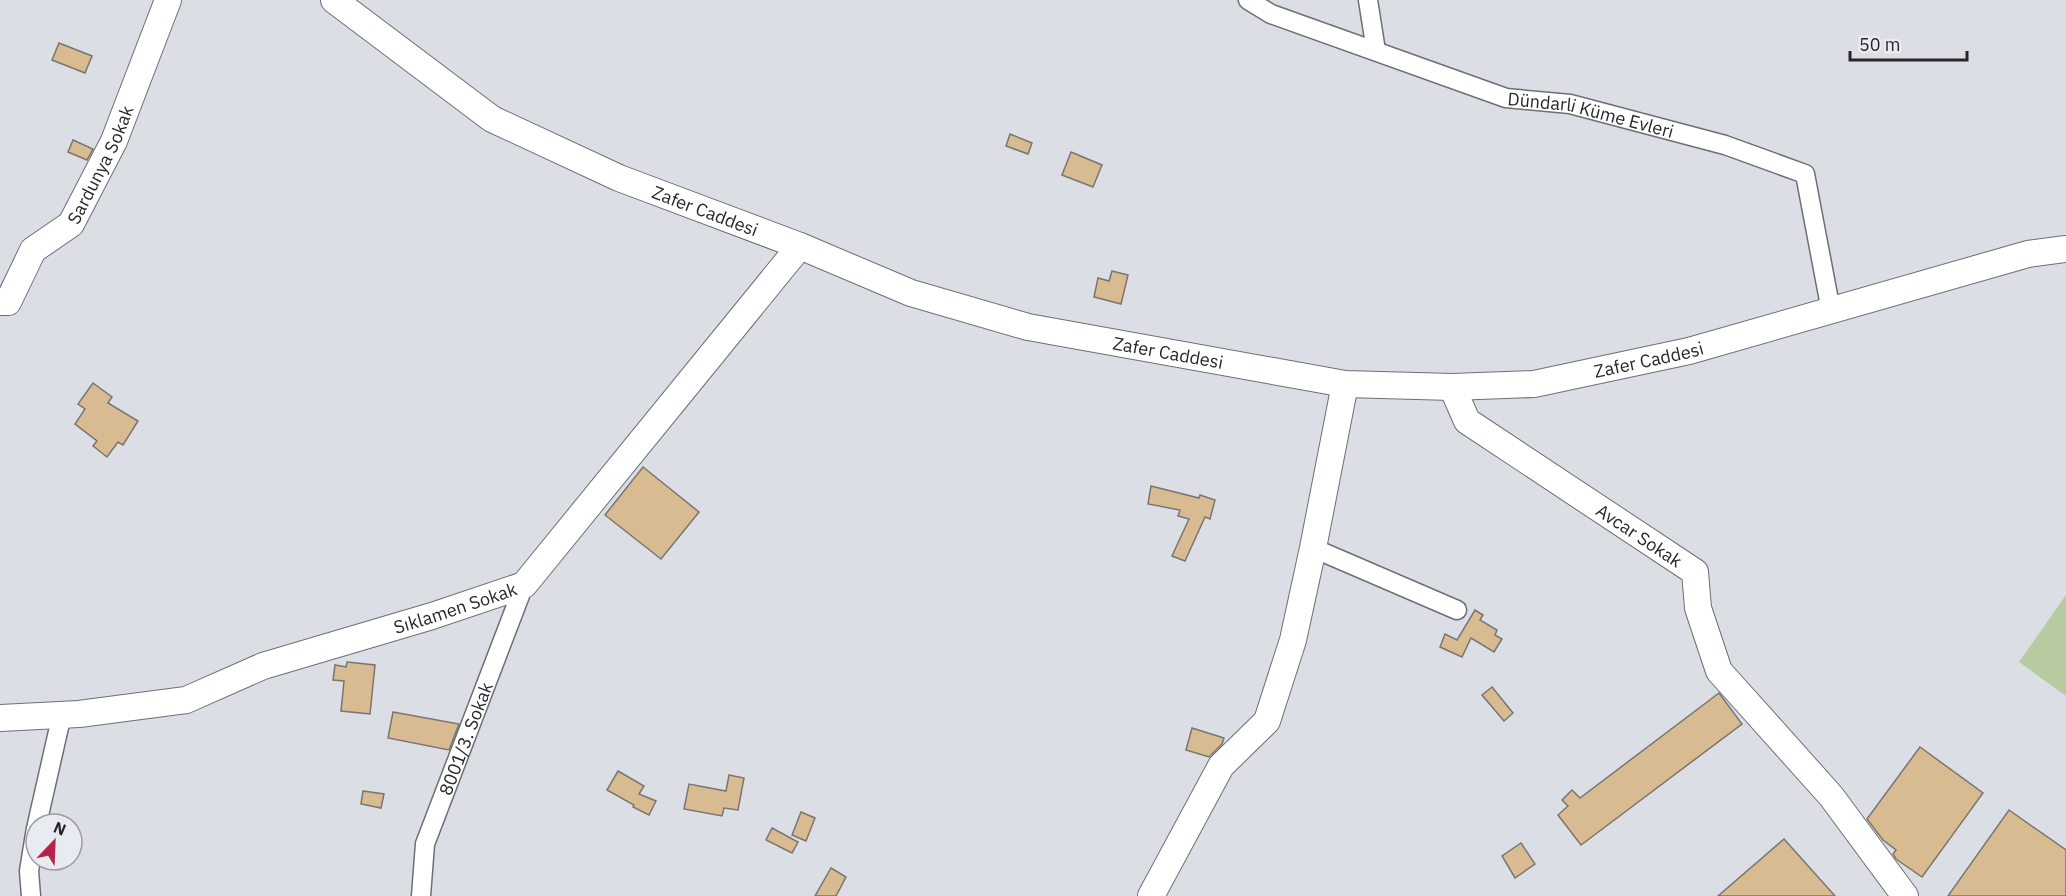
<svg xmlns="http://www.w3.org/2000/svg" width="2066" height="896" viewBox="0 0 2066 896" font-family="'IBM Plex Sans',sans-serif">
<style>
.green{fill:#b7cba0}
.building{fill:#d9bb91;stroke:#797570;stroke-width:1.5}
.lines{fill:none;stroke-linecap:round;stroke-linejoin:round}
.street-casing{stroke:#6d6f75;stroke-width:21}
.secondary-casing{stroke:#6d6f75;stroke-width:28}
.street{stroke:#fff;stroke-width:18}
.secondary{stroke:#fff;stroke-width:26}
.labels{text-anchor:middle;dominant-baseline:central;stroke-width:5;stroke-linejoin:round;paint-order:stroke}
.street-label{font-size:18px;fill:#262729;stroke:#e9ebf2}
</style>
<rect width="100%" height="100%" fill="#dcdee5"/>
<!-- green -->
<polygon class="green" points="2066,595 2066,696 2019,662"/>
<!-- building -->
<g class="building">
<polygon points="59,43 92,56 85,73 52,60"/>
<polygon points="1010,134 1032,143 1028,154 1006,146"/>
<polygon points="73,140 93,149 87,160 68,152"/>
<polygon points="1071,152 1102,165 1093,187 1062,175"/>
<polygon points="1112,271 1128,275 1121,304 1094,297 1098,278 1109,281"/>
<polygon points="93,383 112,397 108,403 138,421 123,445 118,442 107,457 93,446 97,441 75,424 85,409 78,404"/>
<polygon points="643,467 699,512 661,559 605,515"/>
<polygon points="1151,486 1199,498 1200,495 1215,500 1210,519 1205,517 1185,561 1172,556 1189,519 1178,516 1180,510 1148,504"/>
<polygon points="1475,610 1483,615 1480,620 1497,630 1495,635 1502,639 1494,652 1471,638 1462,657 1440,647 1445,634 1457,640"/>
<polygon points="347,662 375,665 370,714 341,711 344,681 333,680 335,665 346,667"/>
<polygon points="1492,687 1513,713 1504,721 1482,695"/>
<polygon points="1719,693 1742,724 1581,845 1558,815 1568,806 1562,800 1572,790 1580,798"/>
<polygon points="393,712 459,724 449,750 388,738"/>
<polygon points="1192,728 1224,738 1222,744 1209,757 1186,750"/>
<polygon points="1920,747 1983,793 1922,877 1896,859 1893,854 1896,850 1883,840 1867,819"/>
<polygon points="618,771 644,786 639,794 656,801 649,815 633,807 634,805 607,790"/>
<polygon points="729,775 744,778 738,810 724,808 722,816 684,809 689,784 726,791"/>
<polygon points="363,791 384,794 381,808 361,804"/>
<polygon points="2009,810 2066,850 2066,896 1948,896"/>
<polygon points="801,812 815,818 806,841 792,835"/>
<polygon points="772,828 798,842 792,853 766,840"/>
<polygon points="1784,839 1835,896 1718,896"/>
<polygon points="1521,843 1535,864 1515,878 1502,856"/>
<polygon points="831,868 846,877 836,896 815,896"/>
</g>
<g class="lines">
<!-- street casing -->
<g class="street-casing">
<g id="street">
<path id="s1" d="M 1248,0 L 1271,14 L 1506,98 L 1570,104 L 1725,145 L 1805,174 L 1831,311"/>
<polyline points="1368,0 1376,51"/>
<polyline points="1313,548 1457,610"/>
<polyline points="37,824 62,714"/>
<polyline points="31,896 29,871 36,828"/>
<path id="s2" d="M 421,896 L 425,844 L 524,585"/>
</g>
</g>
<!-- secondary casing -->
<g class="secondary-casing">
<g id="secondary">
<path id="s3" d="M 334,0 L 492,119 L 619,178 L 800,246 L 911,293 L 1028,327 L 1345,384 L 1452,387 L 1534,384 L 1689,351 L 2028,254 L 2066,249"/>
<path id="s4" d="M 0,302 L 8,302 L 33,250 L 71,224 L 114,141 L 168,0"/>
<path id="s5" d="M 1452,387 L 1467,421 L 1695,572 L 1698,608 L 1719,671 L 1831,796 L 1905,896"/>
<path id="s6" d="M 0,718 L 79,714 L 186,700 L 263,666 L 432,616 L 524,585 L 800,246"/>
<polyline points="1151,896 1221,766 1267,721 1293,640 1313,548 1345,384"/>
</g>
</g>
<!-- street -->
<use href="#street" class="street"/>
<!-- secondary -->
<use href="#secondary" class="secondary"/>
</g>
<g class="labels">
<!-- street labels -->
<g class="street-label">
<text stroke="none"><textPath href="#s1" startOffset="363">Dündarli Küme Evleri</textPath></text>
<text stroke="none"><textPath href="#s4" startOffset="178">Sardunya Sokak</textPath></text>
<text stroke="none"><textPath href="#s3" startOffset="430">Zafer Caddesi</textPath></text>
<text stroke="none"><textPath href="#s3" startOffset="916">Zafer Caddesi</textPath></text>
<text stroke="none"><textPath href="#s3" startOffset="1402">Zafer Caddesi</textPath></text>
<text stroke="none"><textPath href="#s5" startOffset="244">Avcar Sokak</textPath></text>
<text stroke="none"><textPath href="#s6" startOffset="472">Sıklamen Sokak</textPath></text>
<text stroke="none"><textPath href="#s2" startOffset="165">8001/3. Sokak</textPath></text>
</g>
</g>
<!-- north arrow -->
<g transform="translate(54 842) rotate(23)"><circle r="28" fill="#e9ebf2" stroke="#9b9da2" stroke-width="1.5"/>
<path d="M0-4.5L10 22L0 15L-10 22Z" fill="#b5244d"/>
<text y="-9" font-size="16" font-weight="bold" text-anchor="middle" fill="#262729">N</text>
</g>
<!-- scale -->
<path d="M1850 51v9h117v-9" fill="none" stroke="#262729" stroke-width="3"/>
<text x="1859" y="51" font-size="18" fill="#262729" stroke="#e9ebf2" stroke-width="4.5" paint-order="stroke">50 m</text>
</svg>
